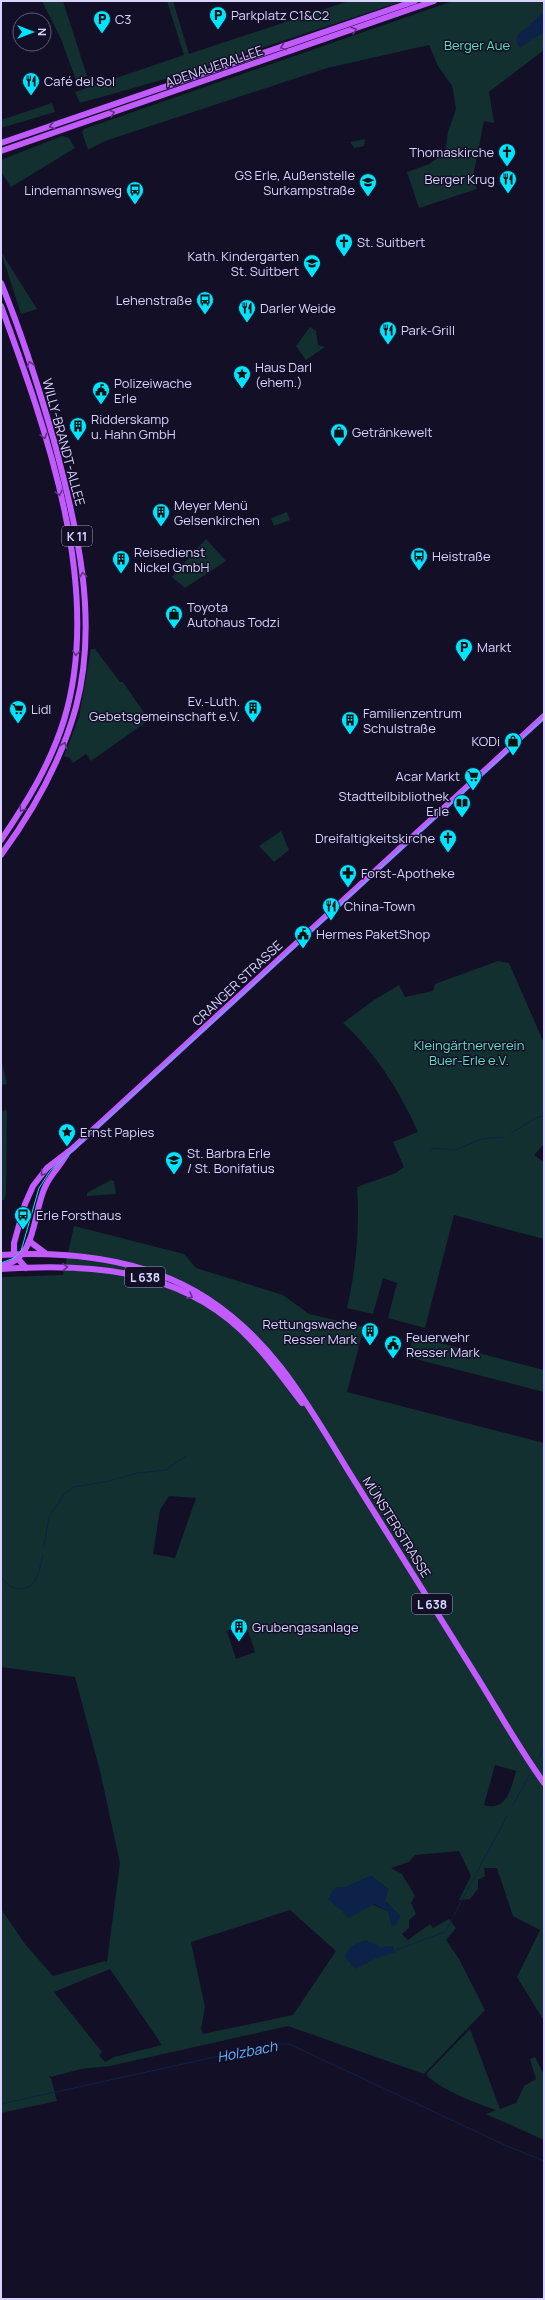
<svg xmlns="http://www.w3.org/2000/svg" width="545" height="2300" viewBox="0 0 545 2300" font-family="Manrope,sans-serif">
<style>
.green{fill:#12302f;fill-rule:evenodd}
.water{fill:#0c2248}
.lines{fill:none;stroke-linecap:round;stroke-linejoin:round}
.stream{stroke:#0c2248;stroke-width:1}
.major{stroke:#c25bff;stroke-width:6}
.tram{stroke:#00e5ff;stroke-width:1}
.oneway{stroke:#623188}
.labels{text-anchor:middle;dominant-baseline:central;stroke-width:3;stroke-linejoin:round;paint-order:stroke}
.shield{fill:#130f26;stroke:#9e99be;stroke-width:1}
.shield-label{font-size:12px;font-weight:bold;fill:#d9d4ff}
.poi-label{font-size:13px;fill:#d9d4ff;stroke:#130f26;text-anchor:start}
.park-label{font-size:13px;fill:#5fe0c0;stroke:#130f26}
.street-label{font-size:13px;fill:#d9d4ff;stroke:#130f26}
.water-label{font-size:14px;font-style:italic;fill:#62b6ff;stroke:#130f26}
</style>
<rect width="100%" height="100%" fill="#130f26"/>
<!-- green -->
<g class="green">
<polygon points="42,1 63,1 87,76 76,80 61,39"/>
<polygon points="167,1 173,1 189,54 349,1 403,1 183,74 80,103 75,92 184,55"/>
<polygon points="453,1 544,1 544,50 489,92 494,123 484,121 473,177 477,189 419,208 407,172 429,164 445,153 448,132 456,109 454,96 452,86 438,66 429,45 327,68 105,141 88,150 82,132 84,129"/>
<polygon points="52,103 55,112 1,128 1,120"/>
<polygon points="62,136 69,138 75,148 11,187 1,172 1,160"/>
<polygon points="365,139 364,146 354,148 350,142"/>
<polygon points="1,252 37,309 21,314"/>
<polygon points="310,327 316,331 318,345 325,347 306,360 296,346"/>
<polygon points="287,512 290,520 274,526 271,518"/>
<polygon points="206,539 226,561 185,588 172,577"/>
<polygon points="91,649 95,649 120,682 123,682 149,720 91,761 86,754 73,763 70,758 64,756 79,717"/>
<polygon points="281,831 289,850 274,862 259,846"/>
<path d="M 498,961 L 509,963 L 544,1043 L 544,1144 L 534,1155 L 544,1162 L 544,1239 L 454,1215 L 425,1328 L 388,1318 L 397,1283 L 383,1278 L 373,1314 L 347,1308 C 356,1267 360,1229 357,1187 L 396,1173 L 404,1167 L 393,1142 L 418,1132 C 400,1092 376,1053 343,1023 L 374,1000 L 399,985 L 405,997 L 433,991 L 435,984 Z"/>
<polygon points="1,1058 7,1084 1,1085"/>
<polygon points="7,1110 6,1194 4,1200 1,1201 1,1111"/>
<polygon points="111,1180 114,1181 116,1194 87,1196 87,1193"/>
<path d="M 74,1226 L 184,1254 L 196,1268 L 283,1295 L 309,1314 L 364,1327 L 347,1392 L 544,1443 L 544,2021 L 517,1977 L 540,1930 L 513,1916 L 497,1868 L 484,1868 L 485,1876 L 478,1880 L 478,1889 L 470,1899 L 459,1900 L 471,1876 L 459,1851 L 415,1855 L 409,1862 L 391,1868 L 402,1874 L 415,1896 L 411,1903 L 416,1914 L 409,1920 L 409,1928 L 402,1934 L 408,1940 L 430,1924 L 433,1928 L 449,1919 L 456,1928 L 446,1940 L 459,1959 L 485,2010 L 424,2074 L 288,2026 L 292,2016 L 288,2026 L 110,2066 L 81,2069 L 51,2077 L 48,2075 L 51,2079 L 57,2101 L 1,2113 L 1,1909 L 25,1944 L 53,1976 L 105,1961 L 107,1962 L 120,1863 L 100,1771 L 75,1677 L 1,1667 L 1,1277 L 63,1275 ZM 169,1496 L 196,1498 L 175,1558 L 153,1554 L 160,1510 ZM 237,1622 L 241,1627 L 246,1625 L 255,1652 L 236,1659 L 227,1631 L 234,1628 L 233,1623 ZM 495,1765 L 516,1771 C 511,1788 507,1812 484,1805 ZM 371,1876 L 388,1889 L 385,1901 L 400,1916 L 392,1926 L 388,1911 L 334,1888 L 346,1887 ZM 290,1910 L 336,1951 L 293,2015 L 203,2034 L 201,2029 L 205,2007 L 191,1942 ZM 110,1969 L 162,2045 L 114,2057 L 105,2062 L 99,2055 L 102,2052 L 54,1992 Z"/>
<polygon points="413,1336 544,1370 544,1392 408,1357"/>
<path d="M 470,2029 L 500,2109 L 516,2103 L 524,2086 L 536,2079 L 530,2059 L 535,2057 L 544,2075 L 544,2140 L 486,2114 L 496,2110 C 473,2102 446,2092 427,2076 L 427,2073 Z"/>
</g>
<!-- water -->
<g class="water">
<polygon points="544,12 544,33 533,38 521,47 518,46 516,40 517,36"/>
<polygon points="371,1876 388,1889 385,1901 400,1916 396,1925 392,1926 388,1911 374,1904 349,1918 328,1899 334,1888 346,1887"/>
<path d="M 366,1940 L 380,1947 L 393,1946 L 395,1952 L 375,1959 L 355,1969 L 345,1957 C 348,1946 357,1943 366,1940 Z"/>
</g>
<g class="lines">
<!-- stream -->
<g class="stream">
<polyline points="511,1133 536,1118 544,1116"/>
<polyline points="429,1153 432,1148 456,1150 481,1139 503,1137"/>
<polyline points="44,1546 49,1517 65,1493 74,1487 109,1481 137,1473 166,1470 186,1456"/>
<path d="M 1,1576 C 8,1590 27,1595 36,1579 C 39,1572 41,1563 43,1555"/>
<polyline points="538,1759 544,1747"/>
<polyline points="513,1805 530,1774"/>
<polyline points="454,1915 507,1816"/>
<polyline points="396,1950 445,1932 452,1919"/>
<polyline points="1,2104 274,2044 289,2044 507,2146 544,2161"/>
</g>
<!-- major -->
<g class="major">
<polyline points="1,143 415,1"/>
<polyline points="1,151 434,1"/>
<path d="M 1,283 C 22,334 39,388 54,441 C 77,527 99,619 76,707 C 61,762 34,810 1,855"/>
<path d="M 1,306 C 46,429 104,589 64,720 C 50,765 27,802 1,840"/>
<polyline points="29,1241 45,1253"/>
<path d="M 1,1255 C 72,1251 147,1259 208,1299 C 278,1345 311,1411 354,1480 C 396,1547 437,1613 479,1680 C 500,1714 520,1750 544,1783"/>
<path d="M 2,1266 C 38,1258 32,1212 46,1185 C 52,1173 62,1164 68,1152"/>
<polyline points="26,1268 14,1254 14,1243 25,1204 33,1186 47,1168 72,1149 544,716"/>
<path d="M 1,1269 C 87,1263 175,1268 241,1330 C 264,1352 283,1378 302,1403"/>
</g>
<!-- tram -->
<polyline class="tram" points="1,1263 14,1258 21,1251 39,1188 50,1171 544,718"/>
</g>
<!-- one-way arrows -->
<defs><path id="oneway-chevron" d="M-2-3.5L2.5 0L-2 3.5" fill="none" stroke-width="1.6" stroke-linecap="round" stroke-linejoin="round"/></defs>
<g class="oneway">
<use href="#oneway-chevron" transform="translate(354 30) rotate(-19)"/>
<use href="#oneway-chevron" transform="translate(283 47) rotate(161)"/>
<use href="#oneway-chevron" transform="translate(112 113) rotate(-19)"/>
<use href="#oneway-chevron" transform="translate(52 126) rotate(163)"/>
<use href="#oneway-chevron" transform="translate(30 364) rotate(-109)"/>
<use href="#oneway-chevron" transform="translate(44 436) rotate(74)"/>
<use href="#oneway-chevron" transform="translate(59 493) rotate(76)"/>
<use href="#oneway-chevron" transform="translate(83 575) rotate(-97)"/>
<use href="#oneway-chevron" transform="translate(76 653) rotate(96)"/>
<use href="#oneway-chevron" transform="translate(64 745) rotate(-68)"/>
<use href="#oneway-chevron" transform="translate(22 809) rotate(124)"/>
<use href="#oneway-chevron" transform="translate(43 1173) rotate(131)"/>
<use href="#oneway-chevron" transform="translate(65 1267) rotate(-2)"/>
<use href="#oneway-chevron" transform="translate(190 1296) rotate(29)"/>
</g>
<!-- icons -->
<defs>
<g id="parking-pin" transform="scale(0.9)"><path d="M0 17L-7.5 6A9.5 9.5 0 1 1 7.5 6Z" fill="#00e5ff" stroke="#130f26"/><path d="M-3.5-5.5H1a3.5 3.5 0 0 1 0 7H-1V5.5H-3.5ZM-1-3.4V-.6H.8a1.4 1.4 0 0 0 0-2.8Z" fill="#111"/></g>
<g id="restaurant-pin" transform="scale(0.9)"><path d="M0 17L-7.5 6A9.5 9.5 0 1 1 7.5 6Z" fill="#00e5ff" stroke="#130f26"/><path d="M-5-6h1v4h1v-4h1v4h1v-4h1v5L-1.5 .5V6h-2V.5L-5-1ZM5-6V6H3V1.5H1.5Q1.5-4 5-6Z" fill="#111"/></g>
<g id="church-pin" transform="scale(0.9)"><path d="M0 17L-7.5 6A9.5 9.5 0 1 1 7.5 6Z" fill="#00e5ff" stroke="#130f26"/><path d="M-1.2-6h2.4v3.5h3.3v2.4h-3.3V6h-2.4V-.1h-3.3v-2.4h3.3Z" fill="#111"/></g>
<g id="school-pin" transform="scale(0.9)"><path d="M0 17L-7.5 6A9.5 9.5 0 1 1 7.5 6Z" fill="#00e5ff" stroke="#130f26"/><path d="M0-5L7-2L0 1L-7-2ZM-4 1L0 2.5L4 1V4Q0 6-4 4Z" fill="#111"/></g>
<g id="bus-pin" transform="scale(0.9)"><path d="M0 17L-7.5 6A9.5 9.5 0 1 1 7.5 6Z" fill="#00e5ff" stroke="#130f26"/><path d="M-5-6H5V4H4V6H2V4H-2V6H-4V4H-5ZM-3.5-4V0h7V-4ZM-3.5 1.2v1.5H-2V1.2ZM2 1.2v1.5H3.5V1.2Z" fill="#111"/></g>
<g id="sight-pin" transform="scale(0.9)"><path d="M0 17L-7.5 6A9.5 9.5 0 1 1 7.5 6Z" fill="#00e5ff" stroke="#130f26"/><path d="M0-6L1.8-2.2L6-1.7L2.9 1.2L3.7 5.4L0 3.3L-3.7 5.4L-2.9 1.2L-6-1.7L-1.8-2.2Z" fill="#111"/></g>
<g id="civic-pin" transform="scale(0.9)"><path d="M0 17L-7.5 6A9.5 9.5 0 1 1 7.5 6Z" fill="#00e5ff" stroke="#130f26"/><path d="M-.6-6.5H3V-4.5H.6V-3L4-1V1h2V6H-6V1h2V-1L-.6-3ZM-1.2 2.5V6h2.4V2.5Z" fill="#111"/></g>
<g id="building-pin" transform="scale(0.9)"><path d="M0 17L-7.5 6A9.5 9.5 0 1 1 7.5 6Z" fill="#00e5ff" stroke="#130f26"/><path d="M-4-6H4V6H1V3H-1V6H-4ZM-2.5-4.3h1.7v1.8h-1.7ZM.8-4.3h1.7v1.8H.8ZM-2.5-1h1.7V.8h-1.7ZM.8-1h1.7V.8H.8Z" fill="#111"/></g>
<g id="shop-pin" transform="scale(0.9)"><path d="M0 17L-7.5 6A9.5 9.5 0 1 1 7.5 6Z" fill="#00e5ff" stroke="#130f26"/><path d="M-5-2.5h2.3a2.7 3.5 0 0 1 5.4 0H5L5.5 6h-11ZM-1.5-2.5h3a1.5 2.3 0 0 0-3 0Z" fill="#111"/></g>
<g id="supermarket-pin" transform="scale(0.9)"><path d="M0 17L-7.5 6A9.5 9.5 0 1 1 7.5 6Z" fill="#00e5ff" stroke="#130f26"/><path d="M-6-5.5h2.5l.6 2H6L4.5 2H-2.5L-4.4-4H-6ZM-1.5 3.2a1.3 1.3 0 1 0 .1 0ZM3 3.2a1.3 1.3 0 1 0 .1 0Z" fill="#111"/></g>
<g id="library-pin" transform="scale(0.9)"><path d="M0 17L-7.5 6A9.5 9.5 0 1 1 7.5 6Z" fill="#00e5ff" stroke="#130f26"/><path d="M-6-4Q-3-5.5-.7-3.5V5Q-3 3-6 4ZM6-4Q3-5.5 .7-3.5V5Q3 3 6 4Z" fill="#111"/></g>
<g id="pharmacy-pin" transform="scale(0.9)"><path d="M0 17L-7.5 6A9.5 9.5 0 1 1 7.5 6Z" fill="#00e5ff" stroke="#130f26"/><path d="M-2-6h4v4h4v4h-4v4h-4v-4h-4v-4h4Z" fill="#111"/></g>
</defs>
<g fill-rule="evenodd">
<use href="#parking-pin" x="218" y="15"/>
<use href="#parking-pin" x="102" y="19"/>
<use href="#restaurant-pin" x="31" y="81"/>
<use href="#church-pin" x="507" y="152"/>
<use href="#restaurant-pin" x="508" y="179"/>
<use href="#school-pin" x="368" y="182"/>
<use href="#bus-pin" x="135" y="190"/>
<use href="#church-pin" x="344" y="242"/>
<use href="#school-pin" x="312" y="263"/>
<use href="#bus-pin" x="205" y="300"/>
<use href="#restaurant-pin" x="247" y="308"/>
<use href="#restaurant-pin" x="388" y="330"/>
<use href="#sight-pin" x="242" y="374"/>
<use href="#civic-pin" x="101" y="390"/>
<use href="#building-pin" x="78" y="426"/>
<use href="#shop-pin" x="339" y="432"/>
<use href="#building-pin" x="161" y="512"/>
<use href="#bus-pin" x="419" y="556"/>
<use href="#building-pin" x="121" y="559"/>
<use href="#shop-pin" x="174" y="614"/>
<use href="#parking-pin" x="464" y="647"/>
<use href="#building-pin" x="253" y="708"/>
<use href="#supermarket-pin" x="18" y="709"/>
<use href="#building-pin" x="350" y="720"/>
<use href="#shop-pin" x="513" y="741"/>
<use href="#supermarket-pin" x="473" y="776"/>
<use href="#library-pin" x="462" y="803"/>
<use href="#church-pin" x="448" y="838"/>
<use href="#pharmacy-pin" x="348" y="873"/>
<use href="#restaurant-pin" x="331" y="906"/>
<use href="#civic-pin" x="303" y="934"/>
<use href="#sight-pin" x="67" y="1132"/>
<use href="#school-pin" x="174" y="1160"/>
<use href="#bus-pin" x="23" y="1215"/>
<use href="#building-pin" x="370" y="1331"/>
<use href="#civic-pin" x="393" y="1344"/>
<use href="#building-pin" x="239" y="1627"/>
</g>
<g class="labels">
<!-- shield labels -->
<g class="shield">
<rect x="62" y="526" width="30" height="20" rx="3"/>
<rect x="125" y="1267" width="40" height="20" rx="3"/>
<rect x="412" y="1594" width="40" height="20" rx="3"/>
</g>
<g class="shield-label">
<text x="77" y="536">K 11</text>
<text x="145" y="1277">L 638</text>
<text x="432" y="1604">L 638</text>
</g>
<!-- poi labels -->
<g class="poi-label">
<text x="231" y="15">Parkplatz C1&amp;C2</text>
<text x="115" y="19">C3</text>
<text x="44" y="81">Café del Sol</text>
<text x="494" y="152" text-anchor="end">Thomaskirche</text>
<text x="355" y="175" text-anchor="end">GS Erle, Außenstelle<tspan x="355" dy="15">Surkampstraße</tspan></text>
<text x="495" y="179" text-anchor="end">Berger Krug</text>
<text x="122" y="190" text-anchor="end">Lindemannsweg</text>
<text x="357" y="242">St. Suitbert</text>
<text x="299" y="256" text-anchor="end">Kath. Kindergarten<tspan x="299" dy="15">St. Suitbert</tspan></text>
<text x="192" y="300" text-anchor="end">Lehenstraße</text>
<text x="260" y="308">Darler Weide</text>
<text x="401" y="330">Park-Grill</text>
<text x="255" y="367">Haus Darl<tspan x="255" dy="15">(ehem.)</tspan></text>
<text x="114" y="383">Polizeiwache<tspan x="114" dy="15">Erle</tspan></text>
<text x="91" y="419">Ridderskamp<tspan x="91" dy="15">u. Hahn GmbH</tspan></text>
<text x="352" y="432">Getränkewelt</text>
<text x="174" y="505">Meyer Menü<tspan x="174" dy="15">Gelsenkirchen</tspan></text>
<text x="134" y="552">Reisedienst<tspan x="134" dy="15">Nickel GmbH</tspan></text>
<text x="432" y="556">Heistraße</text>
<text x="187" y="607">Toyota<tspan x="187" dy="15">Autohaus Todzi</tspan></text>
<text x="477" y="647">Markt</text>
<text x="240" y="701" text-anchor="end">Ev.-Luth.<tspan x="240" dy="15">Gebetsgemeinschaft e.V.</tspan></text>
<text x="31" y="709">Lidl</text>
<text x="363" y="713">Familienzentrum<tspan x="363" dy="15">Schulstraße</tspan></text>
<text x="500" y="741" text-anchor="end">KODi</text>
<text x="460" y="776" text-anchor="end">Acar Markt</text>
<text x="449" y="796" text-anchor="end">Stadtteilbibliothek<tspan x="449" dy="15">Erle</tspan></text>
<text x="435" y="838" text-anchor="end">Dreifaltigkeitskirche</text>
<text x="361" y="873">Forst-Apotheke</text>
<text x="344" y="906">China-Town</text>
<text x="316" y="934">Hermes PaketShop</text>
<text x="80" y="1132">Ernst Papies</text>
<text x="187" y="1153">St. Barbra Erle<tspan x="187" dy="15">/ St. Bonifatius</tspan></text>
<text x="36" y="1215">Erle Forsthaus</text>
<text x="357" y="1324" text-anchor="end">Rettungswache<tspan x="357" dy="15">Resser Mark</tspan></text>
<text x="406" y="1337">Feuerwehr<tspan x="406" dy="15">Resser Mark</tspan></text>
<text x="252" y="1627">Grubengasanlage</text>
</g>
<!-- park labels -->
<g class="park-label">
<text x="477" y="45">Berger Aue</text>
<text x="469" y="1045">Kleingärtnerverein<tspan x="469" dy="15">Buer-Erle e.V.</tspan></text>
</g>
<!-- street labels -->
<g class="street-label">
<text transform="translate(214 66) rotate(-19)">ADENAUERALLEE</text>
<text transform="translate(64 442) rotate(75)">WILLY-BRANDT-ALLEE</text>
<text transform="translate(237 983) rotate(-43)">CRANGER STRASSE</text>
<text transform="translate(397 1527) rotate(58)">MÜNSTERSTRASSE</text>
</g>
<!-- water labels -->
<g class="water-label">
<text transform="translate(247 2051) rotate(-11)">Holzbach</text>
</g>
</g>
<!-- border -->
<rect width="545" height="2300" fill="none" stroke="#d9d4ff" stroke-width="4"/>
<!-- north arrow -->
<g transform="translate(32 32) rotate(90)"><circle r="19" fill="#130f26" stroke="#625e7d"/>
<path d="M0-3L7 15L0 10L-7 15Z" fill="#00e5ff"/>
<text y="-6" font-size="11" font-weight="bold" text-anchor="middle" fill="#d9d4ff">N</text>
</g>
</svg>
